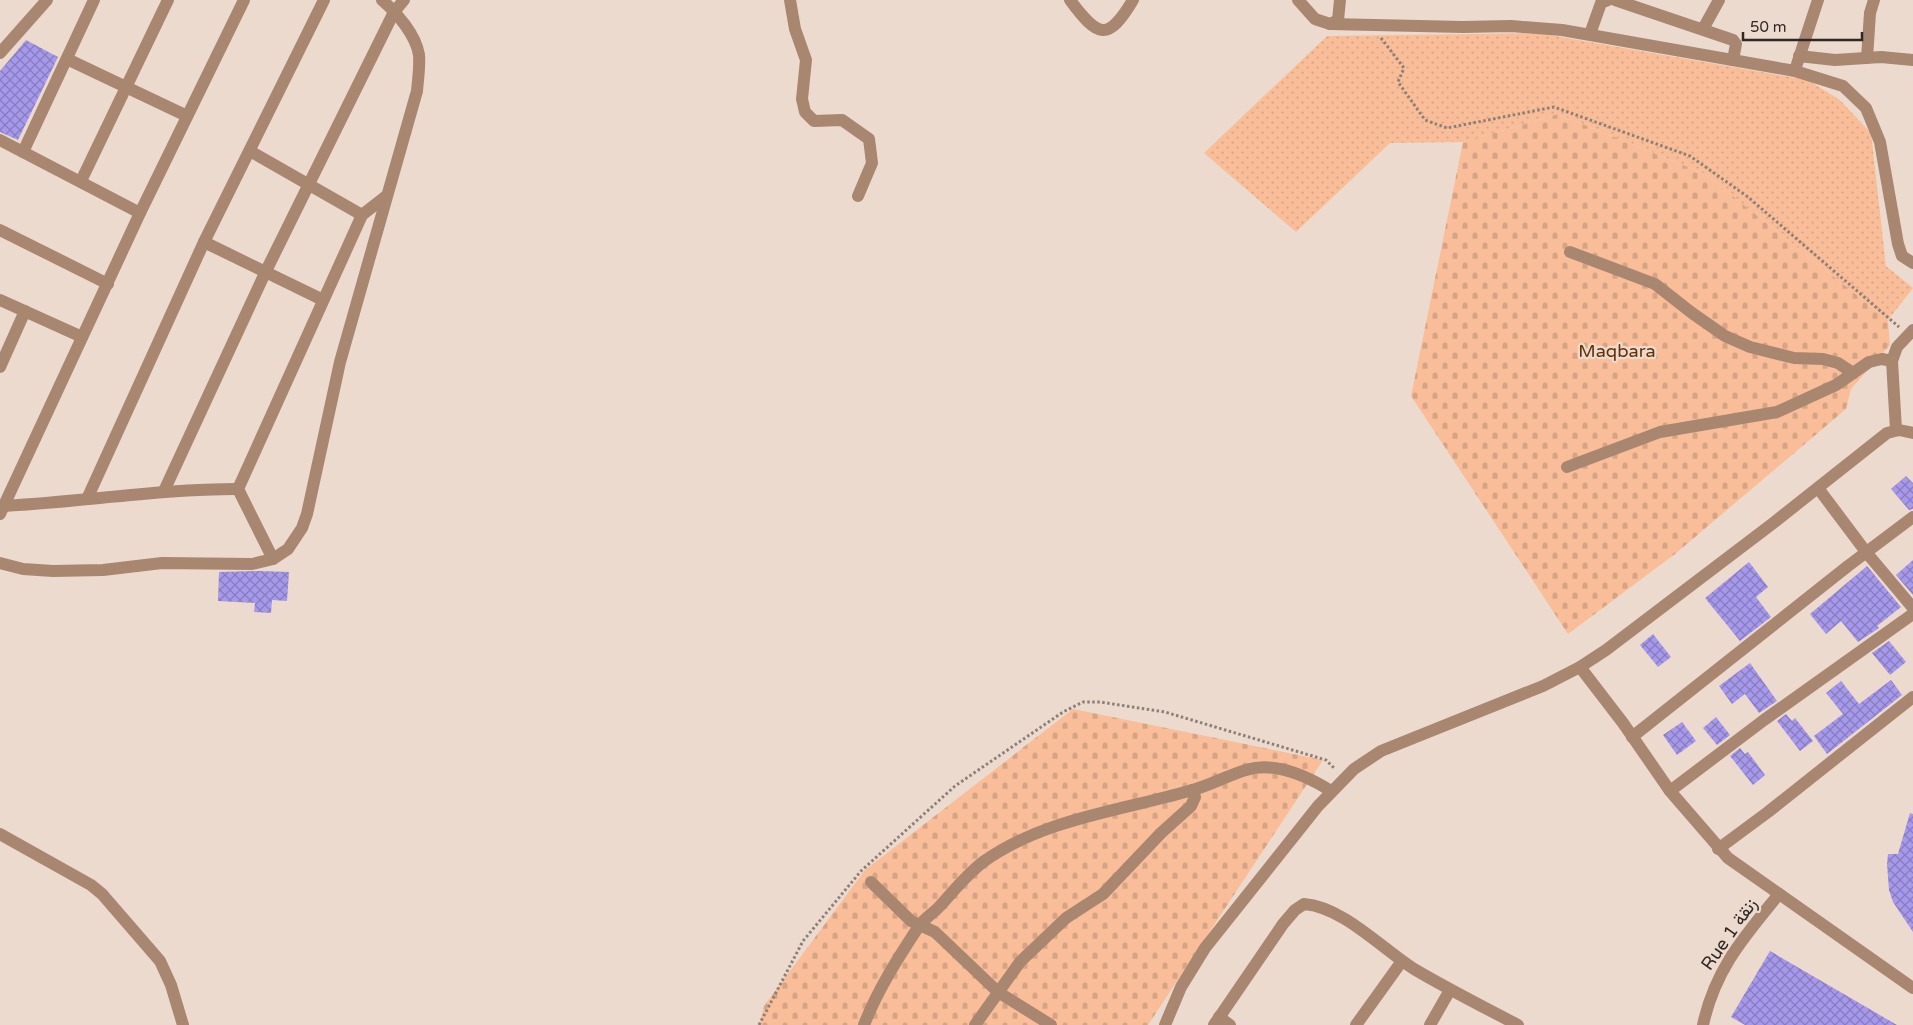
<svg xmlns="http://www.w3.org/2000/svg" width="1913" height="1025" viewBox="0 0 1913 1025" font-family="'Varela Round',Vazirmatn,sans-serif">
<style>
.grass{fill:url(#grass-dots)}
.cemetery{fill:url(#cemetery-stones)}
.building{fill:url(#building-cross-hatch)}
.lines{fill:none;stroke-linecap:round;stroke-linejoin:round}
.path{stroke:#8c7f78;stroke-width:3;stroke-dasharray:2.5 2.5;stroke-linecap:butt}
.minor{stroke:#a98670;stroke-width:12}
.labels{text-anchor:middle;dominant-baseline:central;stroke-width:4.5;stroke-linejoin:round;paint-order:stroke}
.park-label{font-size:18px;fill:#633004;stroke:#eddacf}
.street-label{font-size:18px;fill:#2f2824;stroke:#eddacf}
</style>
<defs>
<pattern id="grass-dots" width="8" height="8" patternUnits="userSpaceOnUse" patternTransform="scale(1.25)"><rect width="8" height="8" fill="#f9be99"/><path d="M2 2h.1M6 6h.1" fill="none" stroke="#d6a384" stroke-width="1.8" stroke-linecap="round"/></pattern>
<pattern id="cemetery-stones" width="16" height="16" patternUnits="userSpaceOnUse" patternTransform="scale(1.25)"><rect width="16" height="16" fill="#f9be99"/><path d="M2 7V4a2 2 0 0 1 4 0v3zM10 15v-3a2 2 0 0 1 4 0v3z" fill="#d6a384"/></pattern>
<pattern id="building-cross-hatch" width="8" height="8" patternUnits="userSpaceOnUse" patternTransform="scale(1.25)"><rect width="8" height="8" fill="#a698eb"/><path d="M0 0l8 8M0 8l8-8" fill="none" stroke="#887cbe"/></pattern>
</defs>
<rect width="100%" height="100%" fill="#eddacf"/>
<!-- grass -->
<polygon class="grass" points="1538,33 1808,80 1840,100 1871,133 1886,266 1913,288 1888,320 1705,174 1558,114 1463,142 1390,143 1296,232 1204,153 1327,36"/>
<!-- cemetery -->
<g class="cemetery">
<polygon points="1558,114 1705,174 1888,320 1890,345 1851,389 1846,409 1675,554 1568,634 1411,396 1463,142"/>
<polygon points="1073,709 1323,760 1148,1025 759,1025 764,1006 865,870"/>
</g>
<!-- building -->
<g class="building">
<polygon points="26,40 58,57 18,140 0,132 0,71"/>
<polygon points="1906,476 1913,483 1913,509 1909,510 1891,489"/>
<polygon points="1913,560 1913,595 1896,575"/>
<polygon points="1749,562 1768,587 1756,597 1771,617 1740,641 1705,598"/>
<polygon points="1867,566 1901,607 1877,626 1879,628 1858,642 1841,621 1826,634 1810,614"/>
<polygon points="259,571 289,572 287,601 272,600 271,613 254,612 255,603 218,601 219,572"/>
<polygon points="1653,634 1671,657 1658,667 1640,645"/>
<polygon points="1889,641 1906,662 1890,675 1872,653"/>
<polygon points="1750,663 1777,701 1759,713 1745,694 1732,704 1719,686"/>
<polygon points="1891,680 1902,695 1827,754 1814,736 1843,714 1826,693 1841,681 1859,704"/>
<polygon points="1786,714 1792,721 1795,718 1813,741 1800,751 1777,721"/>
<polygon points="1716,717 1730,735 1717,745 1703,728"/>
<polygon points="1682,722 1696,741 1677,755 1663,735"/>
<polygon points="1740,748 1745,754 1748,752 1765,775 1753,785 1730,756"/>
<polygon points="1910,813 1913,814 1913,932 1893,902 1889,890 1887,864 1888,854 1898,854"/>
<polygon points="1770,951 1897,1025 1745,1025 1731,1017"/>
</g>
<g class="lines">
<!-- path -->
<g class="path">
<polyline points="1381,38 1404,68 1398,82 1425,120 1447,128 1554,107 1690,156 1748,197 1899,327"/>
<polyline points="759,1025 803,941 861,871 955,786 1063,712 1083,702 1100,702 1165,712 1326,760 1335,769"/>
</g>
<!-- minor -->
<g class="minor">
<polyline points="790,0 795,29 806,60 802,99 805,112 814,121 842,120 869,139 872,163 858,196"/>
<path d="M 1070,0 C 1098,38 1108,42 1133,0"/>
<polyline points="1298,0 1315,19 1330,24 1463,27 1511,26 1562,30 1795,71 1843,86 1866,108 1880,142 1898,244 1902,256 1913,263"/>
<polyline points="1615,0 1733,40 1736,44 1733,60"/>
<polyline points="1330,24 1338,20 1340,0"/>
<polyline points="1703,29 1719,0"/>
<polyline points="1590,34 1601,3 1608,0"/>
<polyline points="0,53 47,0"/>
<polyline points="1799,56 1835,60 1881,57 1913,60"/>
<polyline points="1867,58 1870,13 1874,0"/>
<polyline points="67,59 187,116"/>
<polyline points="1797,64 1818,0"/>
<polyline points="0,140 140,213"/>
<polyline points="250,151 362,215"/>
<polyline points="23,152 94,0"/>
<polyline points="81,181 168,0"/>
<polyline points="0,230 108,284"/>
<polyline points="204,242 323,300"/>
<polyline points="1570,252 1655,284 1692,313 1725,336 1750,347 1794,358 1823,359 1838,363 1853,373"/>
<polyline points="0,300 82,337"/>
<polyline points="0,367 25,311"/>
<polyline points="1896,430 1892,361 1897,347 1913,330"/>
<polyline points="1567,467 1660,432 1777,412 1836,385 1869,362 1882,359 1892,361"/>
<polyline points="1818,488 1866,552 1913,608"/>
<polyline points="238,489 362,215 385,197"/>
<polyline points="238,489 273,559"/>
<polyline points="164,491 265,273 394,12 404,0"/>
<polyline points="87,499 204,242 324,0"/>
<path d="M 3,506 C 82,502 159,489 238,489"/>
<polyline points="0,514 140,213 244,0"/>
<path d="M 0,563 L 23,569 L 53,571 L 103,570 L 162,563 L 252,564 L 273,559 L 288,549 L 302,528 L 307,514 L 340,362 L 417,91 C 418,79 420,67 419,55 C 416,35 397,13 382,0"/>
<polyline points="1580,667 1623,723 1670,791 1728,858 1913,988"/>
<polyline points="1632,737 1848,566 1913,517"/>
<polyline points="1670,791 1764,720 1913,614"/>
<polyline points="0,834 91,885 102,894 160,961 171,985 183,1025"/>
<polyline points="1718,849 1768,812 1913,697"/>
<polyline points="871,882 911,921 935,932 998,992 1051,1025"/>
<polyline points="1219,1017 1230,1025"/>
<path d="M 864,1025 C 878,989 898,958 919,926 C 924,919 932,914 938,908 C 953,892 965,876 983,862 C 1043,819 1119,811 1189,791 C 1209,786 1226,776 1246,770 C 1275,761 1307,776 1331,791"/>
<polyline points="975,1025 1020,962 1066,918 1103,894 1161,833 1191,806 1195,797 1192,790"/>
<polyline points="1165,1025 1181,987 1205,948 1318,806 1354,769 1381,751 1543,686 1580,667 1606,650 1772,524 1887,433 1899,430 1913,433"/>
<path d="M 1214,1025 L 1283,924 L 1295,910 L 1304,904 C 1343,907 1381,948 1414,969 C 1448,989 1483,1007 1518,1025"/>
<polyline points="1356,1025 1402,961"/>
<polyline points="1430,1025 1450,990"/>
<path d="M 1703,1025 C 1715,969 1744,937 1779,894"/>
</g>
</g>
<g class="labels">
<!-- park labels -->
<g class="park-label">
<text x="1617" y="351">Maqbara</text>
</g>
<!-- street labels -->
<g class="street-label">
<text transform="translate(1729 934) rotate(-55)">Rue 1 زنقة</text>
</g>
</g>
<!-- scale -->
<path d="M1743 32v8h119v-8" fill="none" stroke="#2f2824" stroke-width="2.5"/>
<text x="1750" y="32" font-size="15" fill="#2f2824" stroke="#eddacf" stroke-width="4" paint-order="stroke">50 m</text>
</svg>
